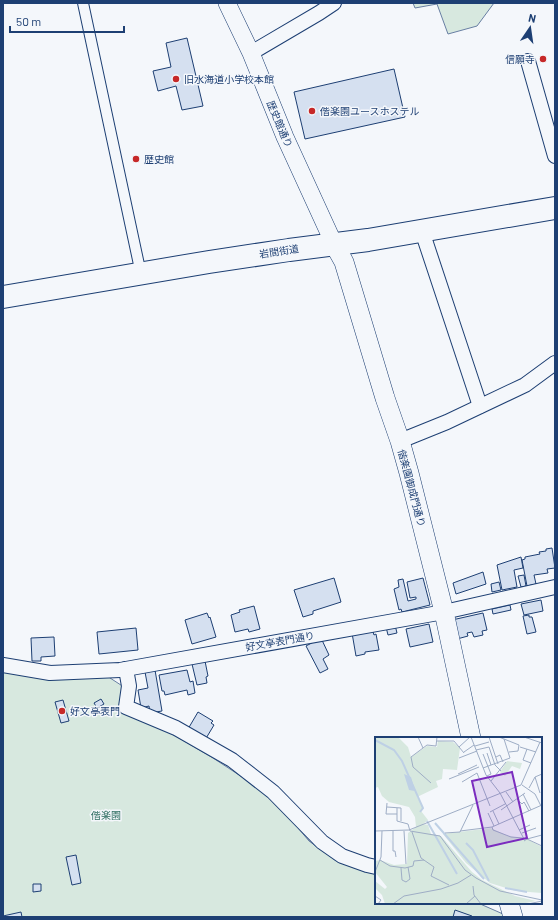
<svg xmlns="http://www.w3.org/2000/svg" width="558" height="920" viewBox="0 0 558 920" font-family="Barlow,'Noto Sans JP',sans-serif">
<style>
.green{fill:#d7e8df;stroke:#687fa3}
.building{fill:#d5e0f0;stroke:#1d3f73}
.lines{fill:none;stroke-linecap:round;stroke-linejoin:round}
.pedestrian-casing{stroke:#1d3f73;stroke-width:12}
.minor-casing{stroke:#1d3f73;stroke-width:16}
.tertiary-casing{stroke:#1d3f73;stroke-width:18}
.secondary-casing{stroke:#1d3f73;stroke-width:20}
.primary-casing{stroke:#1d3f73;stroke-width:24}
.pedestrian{stroke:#f4f7fb;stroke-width:10}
.minor{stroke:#f4f7fb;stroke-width:14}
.tertiary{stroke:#f4f7fb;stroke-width:17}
.secondary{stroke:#f4f7fb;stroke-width:19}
.primary{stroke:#f4f7fb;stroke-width:22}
.poi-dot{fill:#c62828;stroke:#f4f7fb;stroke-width:1.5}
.labels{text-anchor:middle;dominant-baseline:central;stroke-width:3;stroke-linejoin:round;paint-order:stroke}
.poi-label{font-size:10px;fill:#1d3f73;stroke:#f4f7fb;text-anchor:start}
.street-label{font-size:10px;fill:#1d3f73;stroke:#f4f7fb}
.park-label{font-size:10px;fill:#2c6c60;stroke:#f4f7fb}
.inset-river{fill:none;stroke:#bed0e5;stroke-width:2}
.inset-road{fill:none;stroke:#9eadc5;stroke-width:1}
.view{fill:#7b2cbf;fill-opacity:0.15;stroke:#7b2cbf;stroke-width:2}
.inset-edge{fill:none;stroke:#1d3f73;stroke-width:2}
</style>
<rect width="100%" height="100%" fill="#f4f7fb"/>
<!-- green -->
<g class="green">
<polygon points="413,3 494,3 477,26 448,34 437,4 415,8"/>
<polygon points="3,670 107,676 127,689 121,711 157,725 213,758 253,784 278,804 309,841 335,860 376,872 376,903 478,903 503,914 504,917 3,917"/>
</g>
<!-- building -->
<g class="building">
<polygon points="187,38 203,106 182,110 176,86 158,91 153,71 171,67 166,43"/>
<polygon points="394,69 405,117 305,139 294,92"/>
<polygon points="552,548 555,568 547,569 548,573 534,575 536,584 527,586 522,560 525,559 525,557 540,554 539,552 546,551 546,549"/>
<polygon points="521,557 523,568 514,570 517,587 502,590 497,565"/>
<polygon points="483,572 486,584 456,594 453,583"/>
<polygon points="524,575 526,586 521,587 518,576"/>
<polygon points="334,578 341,602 313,611 313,614 303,617 294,590"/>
<polygon points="423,578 430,605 402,612 401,609 399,610 394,589 399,587 398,580 403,579 408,601 416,599 416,597 410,598 407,582"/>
<polygon points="499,582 501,590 492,592 491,584"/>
<polygon points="541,600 543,611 524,615 521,604"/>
<polygon points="510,605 511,610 493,614 492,609"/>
<polygon points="254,606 260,629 249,632 248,629 235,632 231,615 240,612 239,610"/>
<polygon points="207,613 209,618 210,617 216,637 192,644 185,620"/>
<polygon points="483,613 487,630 482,631 483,635 474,637 472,632 467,633 468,636 457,639 452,620"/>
<polygon points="529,615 529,617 532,617 536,632 527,634 523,616"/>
<polygon points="429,624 433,642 410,647 406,629"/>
<polygon points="395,625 397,633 388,635 386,627"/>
<polygon points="136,628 138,650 99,654 97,632"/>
<polygon points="372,628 374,635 376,634 379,650 365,652 365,654 356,656 352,633"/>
<polygon points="54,637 55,656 41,657 41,661 32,661 31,638"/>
<polygon points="321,638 329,655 323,659 328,669 320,673 306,646"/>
<polygon points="205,661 208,676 206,677 207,683 197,685 192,664"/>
<polygon points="155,670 162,711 150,713 149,706 141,708 138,690 148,688 145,672"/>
<polygon points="187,670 190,682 193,681 195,693 188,695 187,690 165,695 164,691 162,691 159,675"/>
<polygon points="101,699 104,704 97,708 94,703"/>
<polygon points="63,700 69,721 61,723 55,702"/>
<polygon points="198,712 213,721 211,723 214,725 205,740 188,729"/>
<polygon points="76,855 81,883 72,885 66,857"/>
<polygon points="33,884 41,884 41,891 33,892"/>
<polygon points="455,910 472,916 472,917 453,917"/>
<polygon points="21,912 22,917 3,917 3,916"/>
</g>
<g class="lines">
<!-- pedestrian casing -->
<g class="pedestrian-casing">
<polyline id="pedestrian" points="83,3 141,274"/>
</g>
<!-- minor casing -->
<g class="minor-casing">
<g id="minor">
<polyline points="251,53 319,13 334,3"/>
<polyline points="528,61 555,156"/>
<polyline points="422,231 480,406"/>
<polyline points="400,441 447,422 525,385 555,363"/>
<polyline points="3,665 50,673 120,670 444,612 555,587"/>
<polyline points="126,669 129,686 126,707 176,728 232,760 273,792 322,842 342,856 367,865 376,867"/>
</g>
</g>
<!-- tertiary casing -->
<g class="tertiary-casing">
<polyline id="tertiary" points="227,3 251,53 285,137 334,244"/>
</g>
<!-- secondary casing -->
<g class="secondary-casing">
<g id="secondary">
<polyline points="334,244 344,262 385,398 400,441 409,473 444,612 471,738"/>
<polyline points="509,903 513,917"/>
</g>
</g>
<!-- primary casing -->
<g class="primary-casing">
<polyline id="primary" points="3,297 209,262 289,250 368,240 555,208"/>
</g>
<!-- pedestrian -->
<use href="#pedestrian" class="pedestrian"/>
<!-- minor -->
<use href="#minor" class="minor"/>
<!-- tertiary -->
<use href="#tertiary" class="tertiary"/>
<!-- secondary -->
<use href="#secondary" class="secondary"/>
<!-- primary -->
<use href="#primary" class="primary"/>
</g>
<!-- markers -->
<g class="poi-dot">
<circle cx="543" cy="59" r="4"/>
<circle cx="176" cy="79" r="4"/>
<circle cx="312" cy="111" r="4"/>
<circle cx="136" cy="159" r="4"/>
<circle cx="62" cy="711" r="4"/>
</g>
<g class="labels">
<!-- poi labels -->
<g class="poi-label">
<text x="535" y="59" text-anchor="end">信願寺</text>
<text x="184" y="79">旧水海道小学校本館</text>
<text x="320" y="111">偕楽園ユースホステル</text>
<text x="144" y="159">歴史館</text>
<text x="70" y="711">好文亭表門</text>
</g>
<!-- street labels -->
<g class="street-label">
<text transform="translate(280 124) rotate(67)">歴史館通り</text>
<text transform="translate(279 251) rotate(-9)">岩間街道</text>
<text transform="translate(412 488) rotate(75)">偕楽園御成門通り</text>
<text transform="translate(280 641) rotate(-10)">好文亭表門通り</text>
</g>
<!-- park labels -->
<g class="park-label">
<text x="106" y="815">偕楽園</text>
</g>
</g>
<!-- overview -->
<g transform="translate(375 737)">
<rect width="167" height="167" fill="#f4f7fb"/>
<path d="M 0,0 L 24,1 L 33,10 L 36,20 L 52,9 L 62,10 L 63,4 L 78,5 L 85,11 L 82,33 L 68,32 L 67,42 L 61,44 L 63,50 L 42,60 L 48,70 L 46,74 L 53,83 L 48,87 L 53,88 L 56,97 L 66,99 L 97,135 L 107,143 L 140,159 L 161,164 L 146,167 L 10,167 L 7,158 L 0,151 L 0,144 L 10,152 L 12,150 L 0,135 L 0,124 L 5,123 L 19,128 L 32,127 L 33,96 L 41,90 L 40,80 L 34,70 L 14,65 L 7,59 L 3,50 L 0,51 ZM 132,24 L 147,26 L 145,32 L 137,29 L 130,39 L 125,35 ZM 116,91 L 133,99 L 152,102 L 167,110 L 167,156 L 141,154 L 115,146 L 91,126 L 68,97 Z" fill="#d7e8df"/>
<path d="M 29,37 L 36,40 L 40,54 L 34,53 Z" fill="#bed0e5"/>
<path class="inset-river" d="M 0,3 L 19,13 L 27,24 L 48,71 L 45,75M 52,84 L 82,137M 60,86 L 109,142M 91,106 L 98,113 L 114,144M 130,151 L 152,155"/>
<path class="inset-road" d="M 43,0 L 48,11 L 52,8 L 61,9 L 62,0M 96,0 L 111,38 L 125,56M 114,0 L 123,27M 124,0 L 144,8 L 143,14 L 134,15M 149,0 L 167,6M 62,4 L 79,4 L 89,16M 100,9 L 114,5M 84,10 L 95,0M 114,10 L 120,28 L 126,34M 145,10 L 161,15M 48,11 L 36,20 L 38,30 L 56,46M 152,12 L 148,23 L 156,26M 101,13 L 114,10M 89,15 L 99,8M 112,16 L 116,28M 108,17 L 116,37 L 112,39M 121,20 L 125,18 L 128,25M 84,21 L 102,14M 108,31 L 135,21 L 129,2M 83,37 L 102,28M 74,42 L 104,30M 116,44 L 131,25M 87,45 L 102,36 L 115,69M 147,48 L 160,57 L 166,69M 154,51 L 160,40M 131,55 L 138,65M 125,56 L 149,102M 165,56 L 160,40 L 167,37M 148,57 L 156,73M 142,62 L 147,67 L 149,65 L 154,74M 12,66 L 11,77 L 22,77M 12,70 L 26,71 L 26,84M 22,71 L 22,84 L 33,87 L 35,94 L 65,99 L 90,133 L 101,141 L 125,154 L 167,163M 126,73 L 150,56M 118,74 L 124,87M 115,75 L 130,67M 113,76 L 119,89M 117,90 L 118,93 L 136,100 L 148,101M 144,93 L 155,88M 0,94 L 34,93 L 146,48 L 165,5M 18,94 L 18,114 L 20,114 L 21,120M 29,94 L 31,127M 85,94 L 117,90 L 167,68M 37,95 L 46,121 L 59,130 L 56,139 L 74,148M 70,96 L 85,95 L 98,68M 147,96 L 161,91M 152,102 L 167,98M 149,104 L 152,102 L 167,109M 5,123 L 15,129 L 30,131 L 38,129 L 39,124 L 49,123M 26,131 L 27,143 L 31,145 L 35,142 L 33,130M 0,135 L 6,120 L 7,94M 98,149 L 99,158 L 106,167M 0,159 L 6,163 L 3,167M 18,167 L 29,159 L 66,152 L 83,146 L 96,138M 91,167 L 100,159M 153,167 L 167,164"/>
<path class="view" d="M 137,35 L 152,101 L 112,110 L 97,44 Z"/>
<rect width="167" height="167" class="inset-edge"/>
</g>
<!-- border -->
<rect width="558" height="920" fill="none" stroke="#1d3f73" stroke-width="8"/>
<!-- north arrow -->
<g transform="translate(530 28) rotate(13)" stroke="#f4f7fb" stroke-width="3" paint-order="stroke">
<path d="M0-3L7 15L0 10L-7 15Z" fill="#1d3f73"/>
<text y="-6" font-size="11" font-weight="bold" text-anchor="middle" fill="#1d3f73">N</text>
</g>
<!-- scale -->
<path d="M10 26v6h114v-6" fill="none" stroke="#1d3f73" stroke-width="2"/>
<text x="16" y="26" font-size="12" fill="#1d3f73" stroke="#f4f7fb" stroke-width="3" paint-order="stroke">50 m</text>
</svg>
